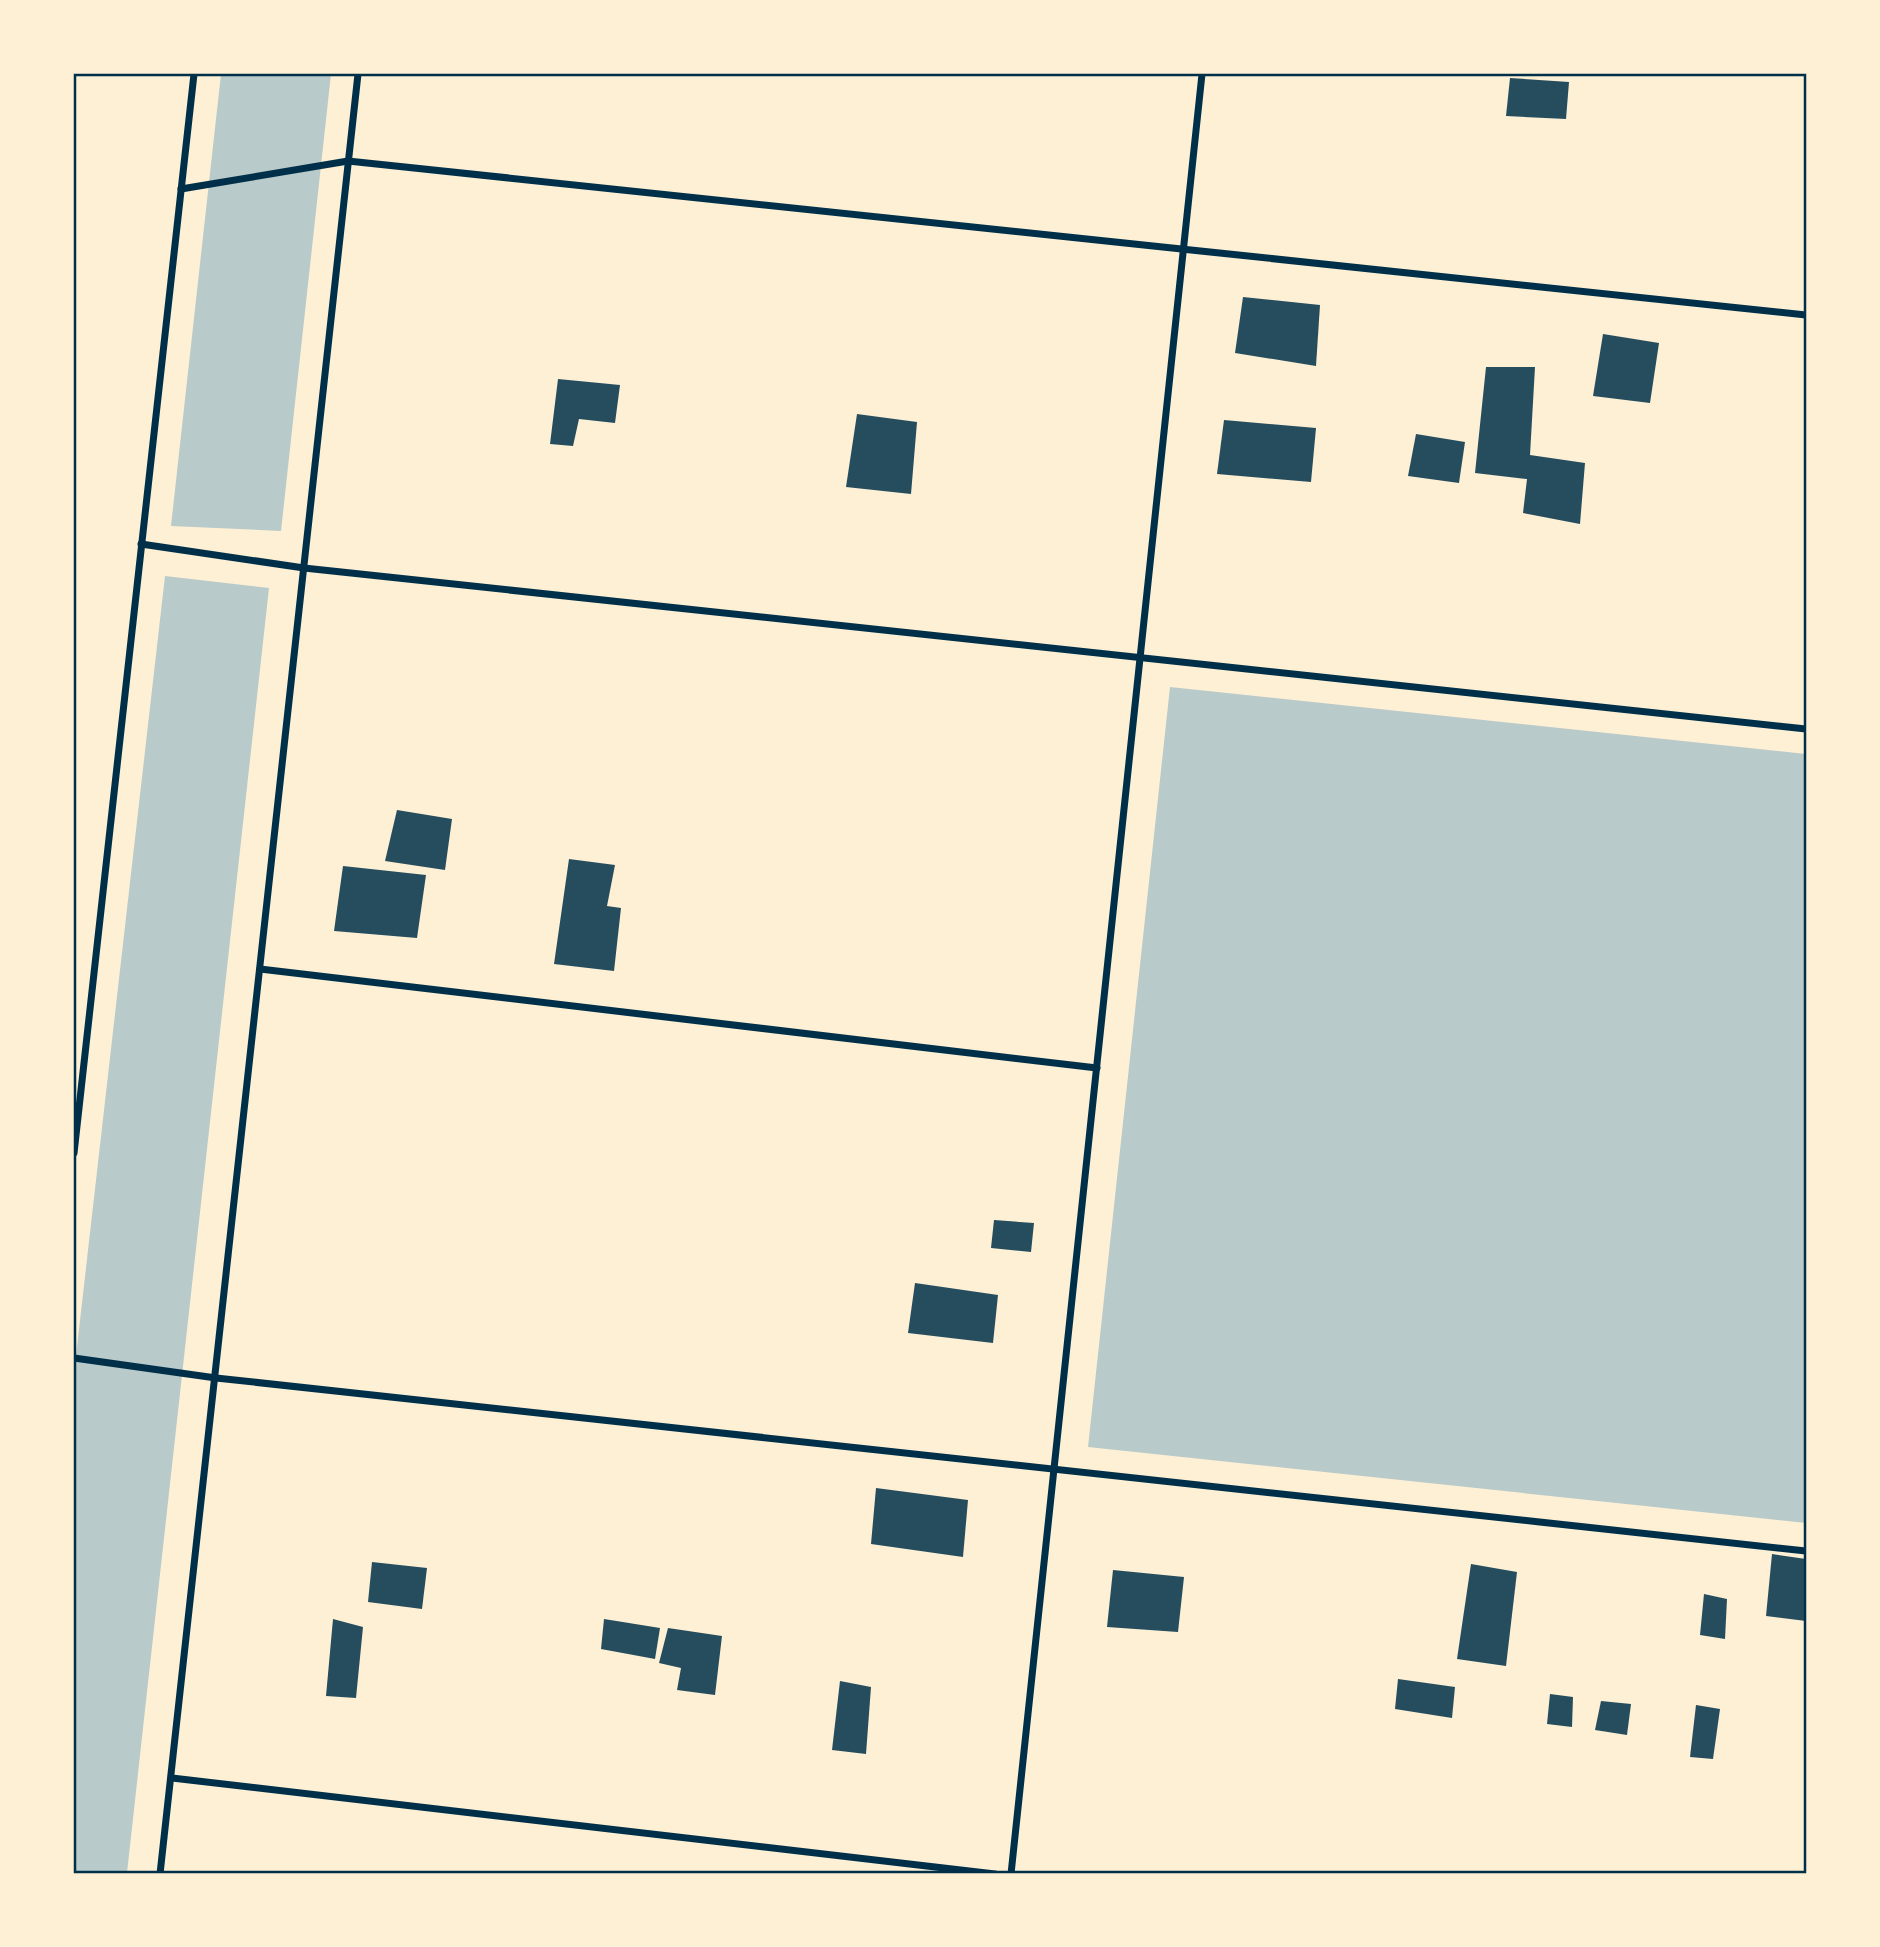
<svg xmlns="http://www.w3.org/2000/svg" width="1880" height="1947" viewBox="0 0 1880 1947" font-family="Jost,sans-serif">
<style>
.green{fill:#b9caca}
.building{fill:#264d5e}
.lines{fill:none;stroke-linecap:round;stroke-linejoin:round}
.minor{stroke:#003049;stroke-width:7}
.neatline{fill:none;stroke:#003049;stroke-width:2.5}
</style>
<rect width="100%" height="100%" fill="#fdf0d5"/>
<!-- green -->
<g class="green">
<polygon points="221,74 331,74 281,531 171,526"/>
<polygon points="165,576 269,588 127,1873 74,1874 74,1373"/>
<polygon points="1170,687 1806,754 1806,1523 1088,1447"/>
</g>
<!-- building -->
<g class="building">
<polygon points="1510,78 1569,82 1566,119 1506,116"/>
<polygon points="1243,297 1320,305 1316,366 1235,353"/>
<polygon points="1603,334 1659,343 1650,403 1593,396"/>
<polygon points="1486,367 1535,367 1530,455 1585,463 1580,524 1523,513 1527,479 1475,473"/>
<polygon points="558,379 620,385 615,423 579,419 573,446 550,444"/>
<polygon points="857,414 917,422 911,494 846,487"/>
<polygon points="1224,420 1316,428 1311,482 1217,474"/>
<polygon points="1416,434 1465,442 1459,483 1408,476"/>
<polygon points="397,810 452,819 445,870 385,861"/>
<polygon points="569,859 615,865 607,906 621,908 614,971 554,964"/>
<polygon points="343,866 426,875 417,938 334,931"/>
<polygon points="994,1220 1034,1223 1031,1252 991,1248"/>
<polygon points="915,1283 998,1295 993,1343 908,1333"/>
<polygon points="876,1488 968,1500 963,1557 871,1544"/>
<polygon points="1772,1554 1806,1559 1806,1621 1766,1616"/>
<polygon points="372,1562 427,1568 422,1609 368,1602"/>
<polygon points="1471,1564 1517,1572 1506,1666 1457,1659"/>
<polygon points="1113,1570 1184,1577 1178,1632 1107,1627"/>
<polygon points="1704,1594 1727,1599 1725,1639 1700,1635"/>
<polygon points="333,1619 363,1627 356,1698 326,1696"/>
<polygon points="604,1619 660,1628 655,1659 601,1649"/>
<polygon points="668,1628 722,1636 715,1695 677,1690 681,1668 659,1663"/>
<polygon points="1398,1679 1455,1687 1452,1718 1395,1709"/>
<polygon points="840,1681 871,1687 866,1754 832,1750"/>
<polygon points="1550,1694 1573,1697 1572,1727 1547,1724"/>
<polygon points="1601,1701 1631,1704 1627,1735 1595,1730"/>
<polygon points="1696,1705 1720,1709 1713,1759 1690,1757"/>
</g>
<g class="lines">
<!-- minor -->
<g class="minor">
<polyline points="181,189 348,161 1806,315"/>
<polyline points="141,544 304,568 1806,729"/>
<polyline points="260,969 1097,1068"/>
<polyline points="74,1153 194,74"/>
<polyline points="74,1358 216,1378 1806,1551"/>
<polyline points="172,1778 995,1874"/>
<polyline points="160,1874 358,74"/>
<polyline points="1011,1874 1202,74"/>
</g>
</g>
<!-- border -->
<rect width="1880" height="1947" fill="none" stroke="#fdf0d5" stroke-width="150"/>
<rect x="75" y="75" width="1730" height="1797" class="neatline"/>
</svg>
